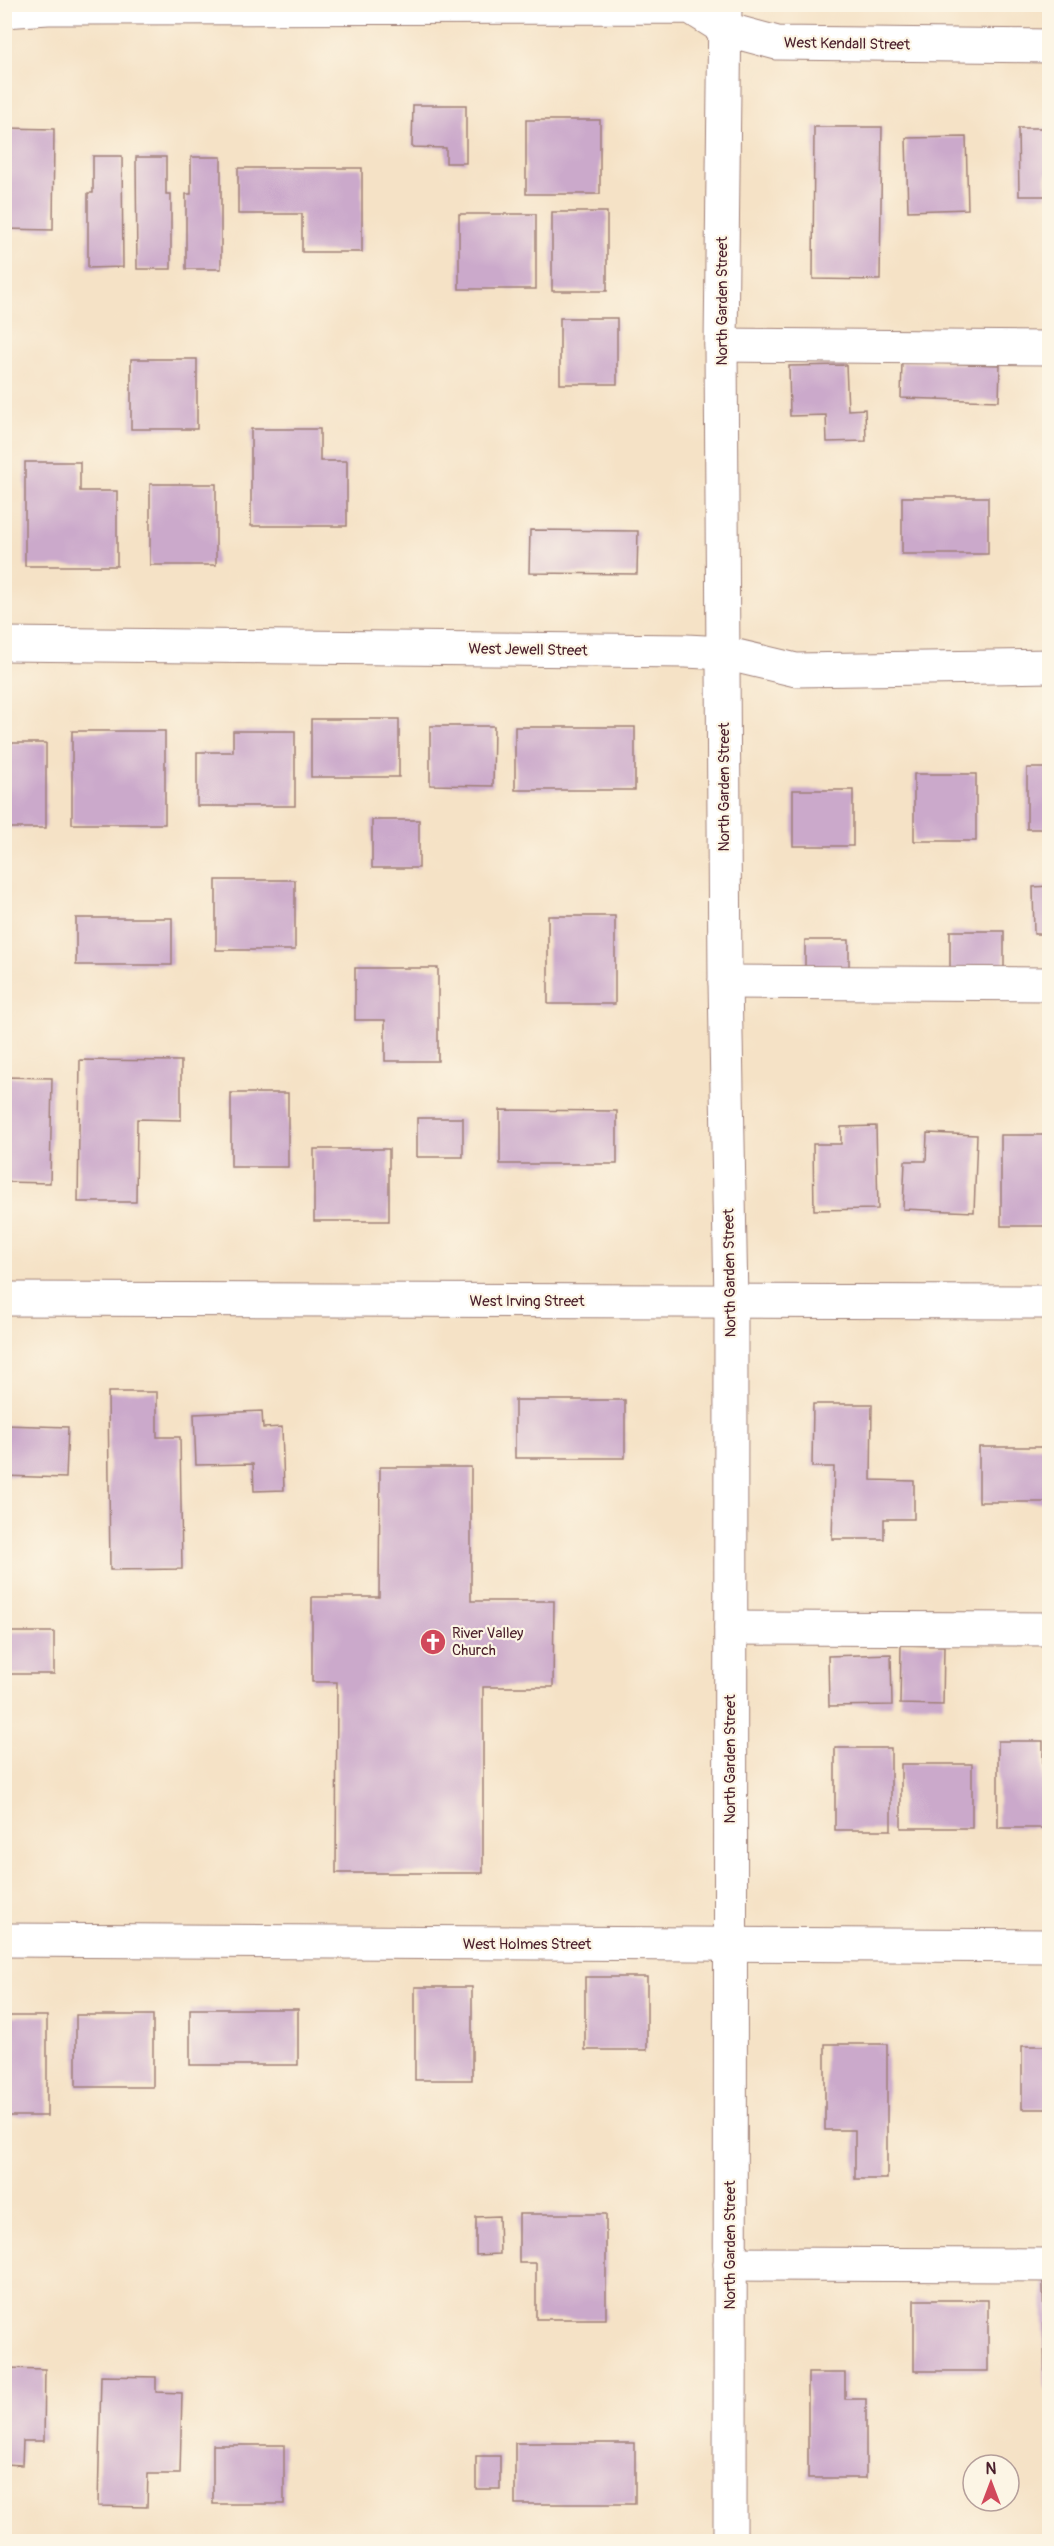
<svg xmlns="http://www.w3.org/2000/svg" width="1054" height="2546" viewBox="0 0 1054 2546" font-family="Pangolin,sans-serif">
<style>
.building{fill:#cba9cb}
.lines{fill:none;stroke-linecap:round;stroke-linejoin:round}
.minor-casing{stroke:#a08078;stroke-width:35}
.minor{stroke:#fff;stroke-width:33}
.labels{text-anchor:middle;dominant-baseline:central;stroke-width:4.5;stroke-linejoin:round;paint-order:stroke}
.street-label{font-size:15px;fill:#4a1f2b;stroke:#fcf5e5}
.poi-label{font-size:15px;fill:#4a1f2b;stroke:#fcf5e5;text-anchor:start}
</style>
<rect width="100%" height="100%" fill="#fcf5e5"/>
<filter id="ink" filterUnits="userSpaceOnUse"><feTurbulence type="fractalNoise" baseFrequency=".0167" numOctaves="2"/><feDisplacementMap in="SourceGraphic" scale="12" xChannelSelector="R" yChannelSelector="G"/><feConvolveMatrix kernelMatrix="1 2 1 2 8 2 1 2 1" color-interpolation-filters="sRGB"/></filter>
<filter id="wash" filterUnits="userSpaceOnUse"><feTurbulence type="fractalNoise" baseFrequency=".008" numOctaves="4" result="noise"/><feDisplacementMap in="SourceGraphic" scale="24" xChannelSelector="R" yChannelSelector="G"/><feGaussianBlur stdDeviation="1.35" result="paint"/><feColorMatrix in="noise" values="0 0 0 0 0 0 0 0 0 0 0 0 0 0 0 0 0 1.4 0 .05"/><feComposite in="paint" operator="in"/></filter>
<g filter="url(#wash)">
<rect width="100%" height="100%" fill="#f5e2c6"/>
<g id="blocks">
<!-- building -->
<g class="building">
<polygon points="413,105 466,105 466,163 446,163 446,148 412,147"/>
<rect x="526" y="120" width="74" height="74"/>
<polygon points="814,127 882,127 880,280 813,279"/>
<polygon points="4,128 54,129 53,230 4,229"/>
<polygon points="1018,128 1050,128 1050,173 1046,173 1046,196 1019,196"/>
<polygon points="966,137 968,209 908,211 906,138"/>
<polygon points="93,156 122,156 123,267 88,268 88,193 93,193"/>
<polygon points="136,157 166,157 166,194 171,194 171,269 137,269"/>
<polygon points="191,157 221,157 221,269 186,269 186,194 191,194"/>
<polygon points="238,168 362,168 362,252 302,252 302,214 238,214"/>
<rect x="552" y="212" width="55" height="79"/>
<rect x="459" y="214" width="77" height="75"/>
<rect x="560" y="318" width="57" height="66"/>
<rect x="131" y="359" width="66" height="70"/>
<polygon points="902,362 1000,365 999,401 901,398"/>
<polygon points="846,365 848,410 865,409 866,441 827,442 826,415 790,416 789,366"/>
<polygon points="251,429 320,429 320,461 347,461 347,526 251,526"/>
<polygon points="25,462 80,462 80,491 117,491 117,566 25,566"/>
<rect x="150" y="484" width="66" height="81"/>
<rect x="902" y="497" width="86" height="57"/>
<polygon points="530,530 638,531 637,574 529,573"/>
<rect x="311" y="719" width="88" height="58"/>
<polygon points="430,726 494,726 493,786 430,785"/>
<rect x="515" y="727" width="120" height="63"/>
<rect x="72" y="731" width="93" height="93"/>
<polygon points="233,731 295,731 295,806 197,806 197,752 233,752"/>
<rect x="5" y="743" width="41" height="85"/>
<rect x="1027" y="768" width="23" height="61"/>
<rect x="914" y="774" width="62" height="67"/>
<rect x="793" y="790" width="60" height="56"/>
<rect x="372" y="820" width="47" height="48"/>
<rect x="216" y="880" width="79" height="70"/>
<polygon points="1050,886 1050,934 1034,934 1033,887"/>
<rect x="548" y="916" width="67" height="88"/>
<rect x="76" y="918" width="96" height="47"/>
<rect x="950" y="931" width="54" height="41"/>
<rect x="805" y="940" width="44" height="31"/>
<polygon points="355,968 438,968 438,1061 385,1061 385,1020 355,1020"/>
<polygon points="1046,998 1050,998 1050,1031 1045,1031"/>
<polygon points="80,1060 181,1061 181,1120 137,1119 136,1202 78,1202"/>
<polygon points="4,1077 52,1078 50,1183 4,1182"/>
<rect x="231" y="1093" width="57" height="74"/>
<polygon points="500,1110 617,1111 617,1164 500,1164"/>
<rect x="417" y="1118" width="46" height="39"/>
<polygon points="876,1126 878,1209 814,1210 813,1144 841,1144 841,1127"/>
<polygon points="927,1133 977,1135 974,1212 903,1209 905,1161 926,1161"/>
<rect x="1001" y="1135" width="49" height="91"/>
<rect x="314" y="1149" width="75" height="72"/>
<polygon points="108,1392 157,1392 157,1437 180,1437 182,1569 110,1570"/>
<rect x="515" y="1400" width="110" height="58"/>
<polygon points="813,1404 872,1404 871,1480 914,1481 914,1519 884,1519 884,1539 832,1539 834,1467 812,1467"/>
<polygon points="262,1411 263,1428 282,1427 284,1490 254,1491 253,1464 196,1465 194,1414"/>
<polygon points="4,1425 68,1427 66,1478 4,1476"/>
<rect x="979" y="1447" width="71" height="55"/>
<polygon points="380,1467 471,1467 471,1601 554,1601 553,1687 483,1687 483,1873 336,1873 337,1682 312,1682 312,1597 379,1597"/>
<rect x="4" y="1632" width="50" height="42"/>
<polygon points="901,1645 944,1646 943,1705 900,1704"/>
<polygon points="891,1654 892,1705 829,1706 828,1656"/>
<rect x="998" y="1741" width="45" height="87"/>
<rect x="835" y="1748" width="56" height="82"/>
<rect x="901" y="1764" width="71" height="64"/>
<rect x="585" y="1977" width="62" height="73"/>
<rect x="415" y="1987" width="57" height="93"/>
<rect x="190" y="2009" width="108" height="56"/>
<rect x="76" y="2015" width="77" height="72"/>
<rect x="4" y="2016" width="43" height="100"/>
<polygon points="825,2044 887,2044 887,2179 855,2179 855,2130 825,2130"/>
<rect x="1022" y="2046" width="28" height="63"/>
<polygon points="519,2214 606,2214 606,2319 536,2319 536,2263 519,2263"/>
<polygon points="499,2216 500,2254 476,2255 476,2217"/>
<polygon points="1043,2282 1050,2282 1050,2390 1045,2390"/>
<rect x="914" y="2300" width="74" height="71"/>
<polygon points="4,2368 45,2369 44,2441 23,2441 22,2465 4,2464"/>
<polygon points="808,2373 845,2373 845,2399 866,2399 866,2478 808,2478"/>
<polygon points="101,2376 156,2377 156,2392 182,2393 180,2474 148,2474 147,2507 98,2506"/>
<rect x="515" y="2443" width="120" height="61"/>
<rect x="213" y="2445" width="71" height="59"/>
<rect x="476" y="2456" width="24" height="33"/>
</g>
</g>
</g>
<g filter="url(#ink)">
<use href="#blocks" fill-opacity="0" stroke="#a08078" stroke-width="1.5"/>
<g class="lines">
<!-- minor casing -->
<g class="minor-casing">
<g id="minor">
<polyline points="725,4 721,345 725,982 731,1301 730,2542"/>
<polyline points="4,11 48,8 690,7 725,29 777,43 1050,46"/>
<polyline points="721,345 1050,348"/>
<polyline points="4,644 686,651 724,653 796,670 1050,666"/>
<polyline points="725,982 1050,984"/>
<polyline points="4,1299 1050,1302"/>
<polyline points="731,1628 1050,1629"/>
<polyline points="4,1940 1050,1946"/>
<polyline points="730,2264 1050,2265"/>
</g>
</g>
<!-- minor -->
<use href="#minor" class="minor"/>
</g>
</g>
<!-- icons -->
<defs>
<g id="church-disc" transform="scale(1.35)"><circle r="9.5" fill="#d1495b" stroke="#fcf5e5"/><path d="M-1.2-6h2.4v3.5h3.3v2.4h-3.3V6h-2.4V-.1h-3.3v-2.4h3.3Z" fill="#fff"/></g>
</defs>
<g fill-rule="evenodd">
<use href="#church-disc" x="433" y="1642"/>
</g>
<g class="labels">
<!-- street labels -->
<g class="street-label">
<text transform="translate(847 44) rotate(1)">West Kendall Street</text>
<text transform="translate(722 301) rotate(-90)">North Garden Street</text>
<text transform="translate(528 650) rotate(1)">West Jewell Street</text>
<text transform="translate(724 787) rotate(-90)">North Garden Street</text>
<text transform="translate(730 1273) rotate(-91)">North Garden Street</text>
<text x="527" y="1301">West Irving Street</text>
<text transform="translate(730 1759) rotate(-90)">North Garden Street</text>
<text x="527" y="1944">West Holmes Street</text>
<text transform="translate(730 2245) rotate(-90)">North Garden Street</text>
</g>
<!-- poi labels -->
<g class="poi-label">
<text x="452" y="1633">River Valley<tspan x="452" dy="17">Church</tspan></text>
</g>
</g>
<!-- margin -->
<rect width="1054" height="2546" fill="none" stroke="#fcf5e5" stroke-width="24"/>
<!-- north arrow -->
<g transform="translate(991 2483)"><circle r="28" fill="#fcf5e5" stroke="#b59f9b" stroke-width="1.5"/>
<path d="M0-4.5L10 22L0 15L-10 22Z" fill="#d1495b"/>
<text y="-9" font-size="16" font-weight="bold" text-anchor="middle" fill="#4a1f2b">N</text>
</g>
</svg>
